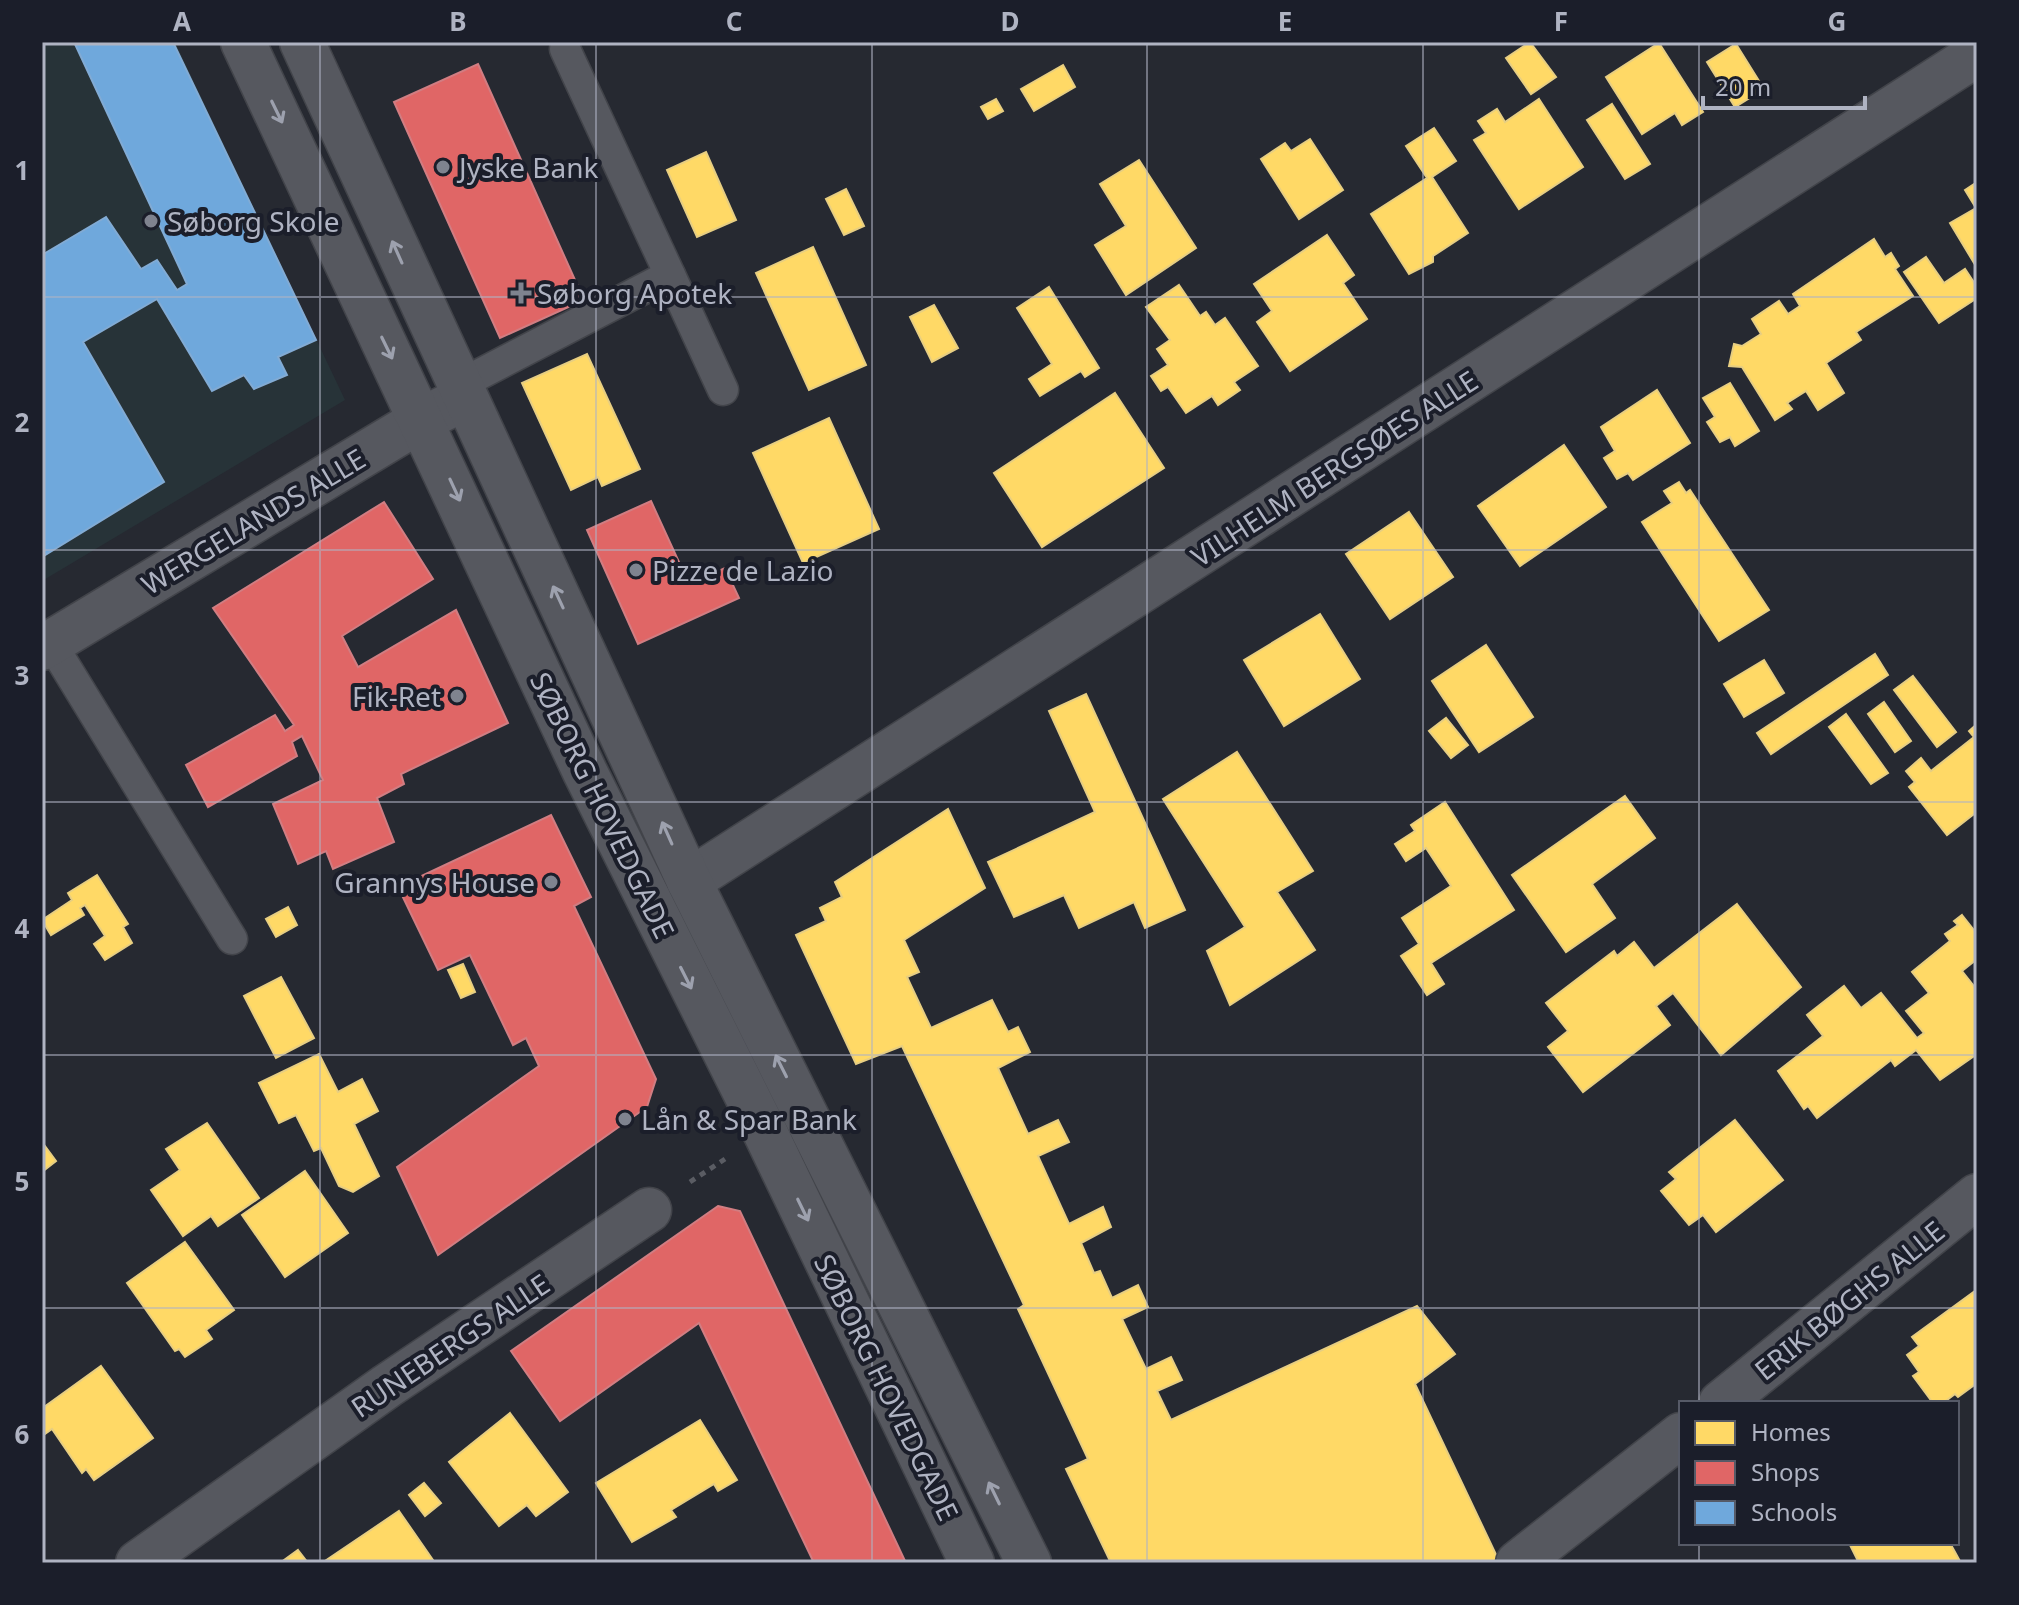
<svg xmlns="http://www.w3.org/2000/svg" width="2019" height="1605" viewBox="0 0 2019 1605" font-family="'Noto Sans',sans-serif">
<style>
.green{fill:#273338}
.homes{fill:#ffd966;stroke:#e7ce82;stroke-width:2}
.shops{fill:#e06666;stroke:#d17d82;stroke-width:2}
.schools{fill:#6fa8dc;stroke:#82abd4;stroke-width:2}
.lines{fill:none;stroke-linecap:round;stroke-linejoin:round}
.service-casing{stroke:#42444a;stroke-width:33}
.minor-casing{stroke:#42444a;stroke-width:47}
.tertiary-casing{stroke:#42444a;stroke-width:47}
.path{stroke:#5a5c63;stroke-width:5;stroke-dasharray:6 6;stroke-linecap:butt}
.service{stroke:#56585f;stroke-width:30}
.minor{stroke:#56585f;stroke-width:44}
.tertiary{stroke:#56585f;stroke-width:44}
.oneway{stroke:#9da1ae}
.grid{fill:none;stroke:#afb3c2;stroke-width:2;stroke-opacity:0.55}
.poi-dot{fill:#7f838f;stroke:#1b1e2a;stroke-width:3}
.labels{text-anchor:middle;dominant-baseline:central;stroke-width:8;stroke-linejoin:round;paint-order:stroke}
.poi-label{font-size:28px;fill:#afb3c2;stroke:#1b1e2a;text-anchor:start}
.street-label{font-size:28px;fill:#afb3c2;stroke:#1b1e2a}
.neatline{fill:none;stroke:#afb3c2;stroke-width:3}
.grid-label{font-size:26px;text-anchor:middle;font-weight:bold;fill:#afb3c2}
</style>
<rect width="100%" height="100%" fill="#262931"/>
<!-- green -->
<polygon class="green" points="42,42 175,42 345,400 42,581"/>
<!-- homes -->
<g class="homes">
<polygon points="1530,42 1556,77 1531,94 1506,58"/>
<polygon points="1659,43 1703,112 1682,125 1675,113 1642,134 1606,77"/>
<polygon points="1736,44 1764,89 1735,107 1707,62"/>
<polygon points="1063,65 1075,87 1034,111 1021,89"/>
<polygon points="996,99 1003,111 988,119 981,107"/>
<polygon points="1539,99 1583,167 1519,209 1474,140 1486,133 1478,121 1497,109 1505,122"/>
<polygon points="1612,104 1650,164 1625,179 1587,120"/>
<polygon points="1434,128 1456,161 1432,177 1468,233 1433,256 1433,262 1409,274 1371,214 1427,178 1406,146"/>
<polygon points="1310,139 1343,190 1299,219 1261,159 1285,143 1291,151"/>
<polygon points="706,152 736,220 697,237 667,170"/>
<polygon points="1139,160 1196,248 1126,295 1095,245 1126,226 1100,184"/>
<polygon points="1977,182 1977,268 1950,223 1976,208 1965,190"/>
<polygon points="846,189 864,226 844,235 826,199"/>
<polygon points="1327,235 1354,275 1343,283 1367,319 1290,371 1257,322 1272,311 1254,284"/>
<polygon points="1874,239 1885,257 1891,253 1899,266 1895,269 1913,296 1856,332 1861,340 1826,363 1844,393 1818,410 1806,391 1787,403 1792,409 1775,420 1742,367 1729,366 1734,344 1742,346 1761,334 1752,319 1779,301 1788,314 1800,306 1793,294"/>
<polygon points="813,247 866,365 809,390 756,273"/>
<polygon points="1926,257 1944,283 1965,269 1977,287 1977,298 1939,323 1904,272"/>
<polygon points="1179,285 1200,316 1206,312 1215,325 1225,318 1258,366 1234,382 1240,390 1218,405 1212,396 1186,413 1168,387 1161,391 1151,376 1168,365 1157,349 1170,340 1146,307"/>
<polygon points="1049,287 1099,368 1085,377 1081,371 1040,396 1029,379 1052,364 1017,308"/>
<polygon points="934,305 958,348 932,362 910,317"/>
<polygon points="587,354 640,469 602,486 598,477 571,490 522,383"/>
<polygon points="1730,383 1759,431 1735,446 1730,437 1720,442 1707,422 1715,417 1703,398"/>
<polygon points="1657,390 1690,443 1633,480 1628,473 1617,479 1604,458 1615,451 1601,427"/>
<polygon points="1115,393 1164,468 1042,547 994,473"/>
<polygon points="829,418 879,529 803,563 753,453"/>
<polygon points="1564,445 1606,507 1520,566 1478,506"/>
<polygon points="1679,482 1686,493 1690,490 1769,610 1719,641 1642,522 1672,503 1664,491"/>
<polygon points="1409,512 1453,577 1390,619 1346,554"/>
<polygon points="1320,614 1360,679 1284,726 1244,660"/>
<polygon points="1486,645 1533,717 1479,752 1432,681"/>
<polygon points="1875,654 1888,675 1771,754 1757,733"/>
<polygon points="1764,660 1784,693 1744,717 1724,684"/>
<polygon points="1913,676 1956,732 1937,747 1894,690"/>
<polygon points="1086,694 1185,910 1145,928 1134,902 1079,928 1064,895 1014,917 988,862 1095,812 1049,711"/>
<polygon points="1884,702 1911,741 1895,752 1868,714"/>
<polygon points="1846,714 1888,773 1871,784 1829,727"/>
<polygon points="1446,718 1468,745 1451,758 1429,731"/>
<polygon points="1977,724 1977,817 1974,814 1947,835 1909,787 1915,782 1906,771 1921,758 1931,771 1974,737 1969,731"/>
<polygon points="1237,752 1313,871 1277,892 1315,950 1230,1005 1207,951 1245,927 1163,799"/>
<polygon points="1625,796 1655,838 1592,884 1615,918 1566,952 1512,875"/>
<polygon points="1445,802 1514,910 1431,963 1444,984 1427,995 1401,956 1419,944 1402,918 1451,886 1426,848 1406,861 1395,844 1415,831 1411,825"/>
<polygon points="948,809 985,888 904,940 919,972 907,977 931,1028 992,1000 1008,1032 1018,1027 1030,1052 998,1068 1028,1134 1058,1120 1069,1142 1038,1156 1069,1224 1103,1207 1111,1227 1081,1243 1094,1273 1100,1271 1112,1298 1138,1285 1148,1307 1122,1319 1146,1369 1171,1357 1182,1380 1157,1391 1171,1420 1417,1306 1455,1354 1415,1384 1500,1563 1111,1563 1066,1469 1088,1459 1018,1309 1024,1305 902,1046 856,1064 796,935 826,921 820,908 842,897 835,882"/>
<polygon points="97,875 128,924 123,927 132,943 105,960 94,944 105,936 85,905 80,908 84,915 51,935 42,920 72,900 68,893"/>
<polygon points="1737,904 1801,987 1721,1055 1673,993 1656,1006 1670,1025 1583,1092 1548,1047 1568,1031 1546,1003 1614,951 1617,956 1634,942 1654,968"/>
<polygon points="288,907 297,925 276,937 266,919"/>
<polygon points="1962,915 1977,934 1977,959 1962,971 1977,990 1977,1054 1940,1080 1916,1050 1895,1066 1891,1060 1817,1118 1808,1106 1804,1109 1778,1071 1823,1036 1807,1015 1844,986 1861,1008 1881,993 1917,1038 1924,1033 1906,1011 1929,993 1912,972 1950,941 1945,934 1958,925 1954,921"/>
<polygon points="463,964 475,992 461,998 448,970"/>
<polygon points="281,977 314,1038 276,1058 244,996"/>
<polygon points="319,1054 338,1092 362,1079 378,1111 354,1124 379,1176 353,1192 339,1186 321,1148 314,1151 296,1115 279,1123 259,1083"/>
<polygon points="1735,1120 1783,1180 1716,1232 1703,1215 1689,1225 1661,1191 1676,1179 1669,1172"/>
<polygon points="207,1123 259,1198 218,1226 211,1216 183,1236 151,1190 180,1170 166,1149"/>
<polygon points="42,1142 56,1161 42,1172"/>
<polygon points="305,1171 348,1233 285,1277 242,1215"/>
<polygon points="185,1242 234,1310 206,1330 212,1339 185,1357 179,1349 175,1351 127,1283"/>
<polygon points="1975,1291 1977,1383 1958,1397 1955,1394 1943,1403 1933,1403 1913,1376 1919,1372 1907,1355 1919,1346 1912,1337"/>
<polygon points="101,1366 153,1438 94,1480 86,1469 82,1473 52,1429 42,1436 42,1404 44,1407"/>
<polygon points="510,1413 568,1492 536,1516 527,1505 499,1526 449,1462"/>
<polygon points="700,1420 737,1480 718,1491 714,1484 671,1510 676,1517 632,1542 596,1483"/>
<polygon points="424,1483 441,1503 425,1516 409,1495"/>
<polygon points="399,1511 435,1563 322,1563"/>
<polygon points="1849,1543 1950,1543 1961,1563 1859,1563"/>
<polygon points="298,1550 308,1563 280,1563"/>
</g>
<!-- shops -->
<g class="shops">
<polygon points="478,64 584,300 500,338 394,102"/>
<polygon points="651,501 689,584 725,568 739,598 638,644 587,530"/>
<polygon points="384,502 433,579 342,636 358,667 456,610 508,723 401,774 404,784 377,798 394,842 333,869 326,851 298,864 273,804 323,780 302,736 292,742 297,756 208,807 186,765 275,715 285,731 294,725 213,608"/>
<polygon points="551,815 591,897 574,906 656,1079 647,1107 438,1255 397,1167 539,1066 526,1038 513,1045 470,955 438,970 398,887"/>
<polygon points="718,1206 740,1211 906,1563 814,1563 699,1323 560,1421 511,1351"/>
</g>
<!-- schools -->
<polygon class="schools" points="74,42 173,42 316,340 278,357 287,375 254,389 244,375 212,391 157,299 83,342 164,482 42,557 42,255 106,217 141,269 157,260 177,290 187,284"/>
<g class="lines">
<!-- service casing -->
<g class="service-casing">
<g id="service">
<polyline points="670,275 723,390"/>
<polyline points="459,385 670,275 565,49"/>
<polyline points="51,643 232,939"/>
</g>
</g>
<!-- minor casing -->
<g class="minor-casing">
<g id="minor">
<polyline points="42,648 421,420 465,398"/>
<polyline points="689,881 1977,54"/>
<polyline points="1721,1403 1977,1196"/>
<polyline points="138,1563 387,1386 649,1210"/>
<polyline points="1518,1563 1681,1435"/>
</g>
</g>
<!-- tertiary casing -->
<g class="tertiary-casing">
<g id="tertiary">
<polyline points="243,42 585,772 765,1132 972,1563"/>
<polyline points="302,42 689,881 1029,1563"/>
</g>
</g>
<!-- path -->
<polyline class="path" points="690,1182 725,1159"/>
<!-- service -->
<use href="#service" class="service"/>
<!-- minor -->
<use href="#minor" class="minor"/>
<!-- tertiary -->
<use href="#tertiary" class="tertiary"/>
</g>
<!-- one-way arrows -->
<defs><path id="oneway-shaft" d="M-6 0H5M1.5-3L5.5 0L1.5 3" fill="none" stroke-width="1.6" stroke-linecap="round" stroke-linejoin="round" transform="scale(2)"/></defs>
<g class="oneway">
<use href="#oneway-shaft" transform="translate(277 112) rotate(64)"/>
<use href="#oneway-shaft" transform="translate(397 252) rotate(-114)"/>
<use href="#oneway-shaft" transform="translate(387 348) rotate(64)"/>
<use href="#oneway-shaft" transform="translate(455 490) rotate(65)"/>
<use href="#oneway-shaft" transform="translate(558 597) rotate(-115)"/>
<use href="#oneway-shaft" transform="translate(667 833) rotate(-114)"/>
<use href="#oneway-shaft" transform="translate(686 978) rotate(63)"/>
<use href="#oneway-shaft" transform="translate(781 1066) rotate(-117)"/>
<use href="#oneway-shaft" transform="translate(803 1210) rotate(64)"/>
<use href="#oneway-shaft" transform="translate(994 1493) rotate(-116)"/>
</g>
<!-- grid -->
<path class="grid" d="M 320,42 L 320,1563M 596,42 L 596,1563M 872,42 L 872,1563M 1147,42 L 1147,1563M 1423,42 L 1423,1563M 1699,42 L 1699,1403M 42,297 L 1977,297M 42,550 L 1977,550M 42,802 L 1977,802M 42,1055 L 1977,1055M 42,1308 L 1977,1308M 1699,1543 L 1699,1563"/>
<!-- markers -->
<g class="poi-dot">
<circle cx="443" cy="167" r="8"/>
<circle cx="151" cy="221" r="8"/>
<path d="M517 281h8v8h8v8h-8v8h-8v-8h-8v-8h8z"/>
<circle cx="636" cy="570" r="8"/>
<circle cx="457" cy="696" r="8"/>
<circle cx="551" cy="882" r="8"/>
<circle cx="625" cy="1119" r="8"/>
</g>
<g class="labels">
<!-- poi labels -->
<g class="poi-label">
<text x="459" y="167">Jyske Bank</text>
<text x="167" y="221">Søborg Skole</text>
<text x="537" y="293">Søborg Apotek</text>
<text x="652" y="570">Pizze de Lazio</text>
<text x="441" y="696" text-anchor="end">Fik-Ret</text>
<text x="535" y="882" text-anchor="end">Grannys House</text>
<text x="641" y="1119">Lån &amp; Spar Bank</text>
</g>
<!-- street labels -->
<g class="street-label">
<text transform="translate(1334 468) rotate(-33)">VILHELM BERGSØES ALLE</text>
<text transform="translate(253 521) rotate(-31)">WERGELANDS ALLE</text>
<text transform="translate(603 805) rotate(64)">SØBORG HOVEDGADE</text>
<text transform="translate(1849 1300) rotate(-39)">ERIK BØGHS ALLE</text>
<text transform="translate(450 1345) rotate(-34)">RUNEBERGS ALLE</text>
<text transform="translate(887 1387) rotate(64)">SØBORG HOVEDGADE</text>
</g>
</g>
<!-- border -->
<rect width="2019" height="1605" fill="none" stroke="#1b1e2a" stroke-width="88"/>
<!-- legend -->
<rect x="1679" y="1401" width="280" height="144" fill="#1b1e2a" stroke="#565a67" stroke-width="2"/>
<rect x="1695" y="1421" width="40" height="24" fill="#ffd966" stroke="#565a67" stroke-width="2"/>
<text x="1751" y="1441" font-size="24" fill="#afb3c2">Homes</text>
<rect x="1695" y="1461" width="40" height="24" fill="#e06666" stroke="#565a67" stroke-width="2"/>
<text x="1751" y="1481" font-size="24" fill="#afb3c2">Shops</text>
<rect x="1695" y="1501" width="40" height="24" fill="#6fa8dc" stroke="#565a67" stroke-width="2"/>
<text x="1751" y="1521" font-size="24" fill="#afb3c2">Schools</text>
<!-- scale -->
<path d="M1703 96v12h162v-12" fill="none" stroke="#afb3c2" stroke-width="4"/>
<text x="1715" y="96" font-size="24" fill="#afb3c2" stroke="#1b1e2a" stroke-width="6" paint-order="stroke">20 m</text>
<rect x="44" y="44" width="1931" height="1517" class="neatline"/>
<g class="grid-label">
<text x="182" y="31">A</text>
<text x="458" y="31">B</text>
<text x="734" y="31">C</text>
<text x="1010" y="31">D</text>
<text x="1285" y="31">E</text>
<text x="1561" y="31">F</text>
<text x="1837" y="31">G</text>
<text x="22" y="180">1</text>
<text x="22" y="432">2</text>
<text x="22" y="685">3</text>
<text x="22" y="938">4</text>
<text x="22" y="1191">5</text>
<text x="22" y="1444">6</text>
</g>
</svg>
